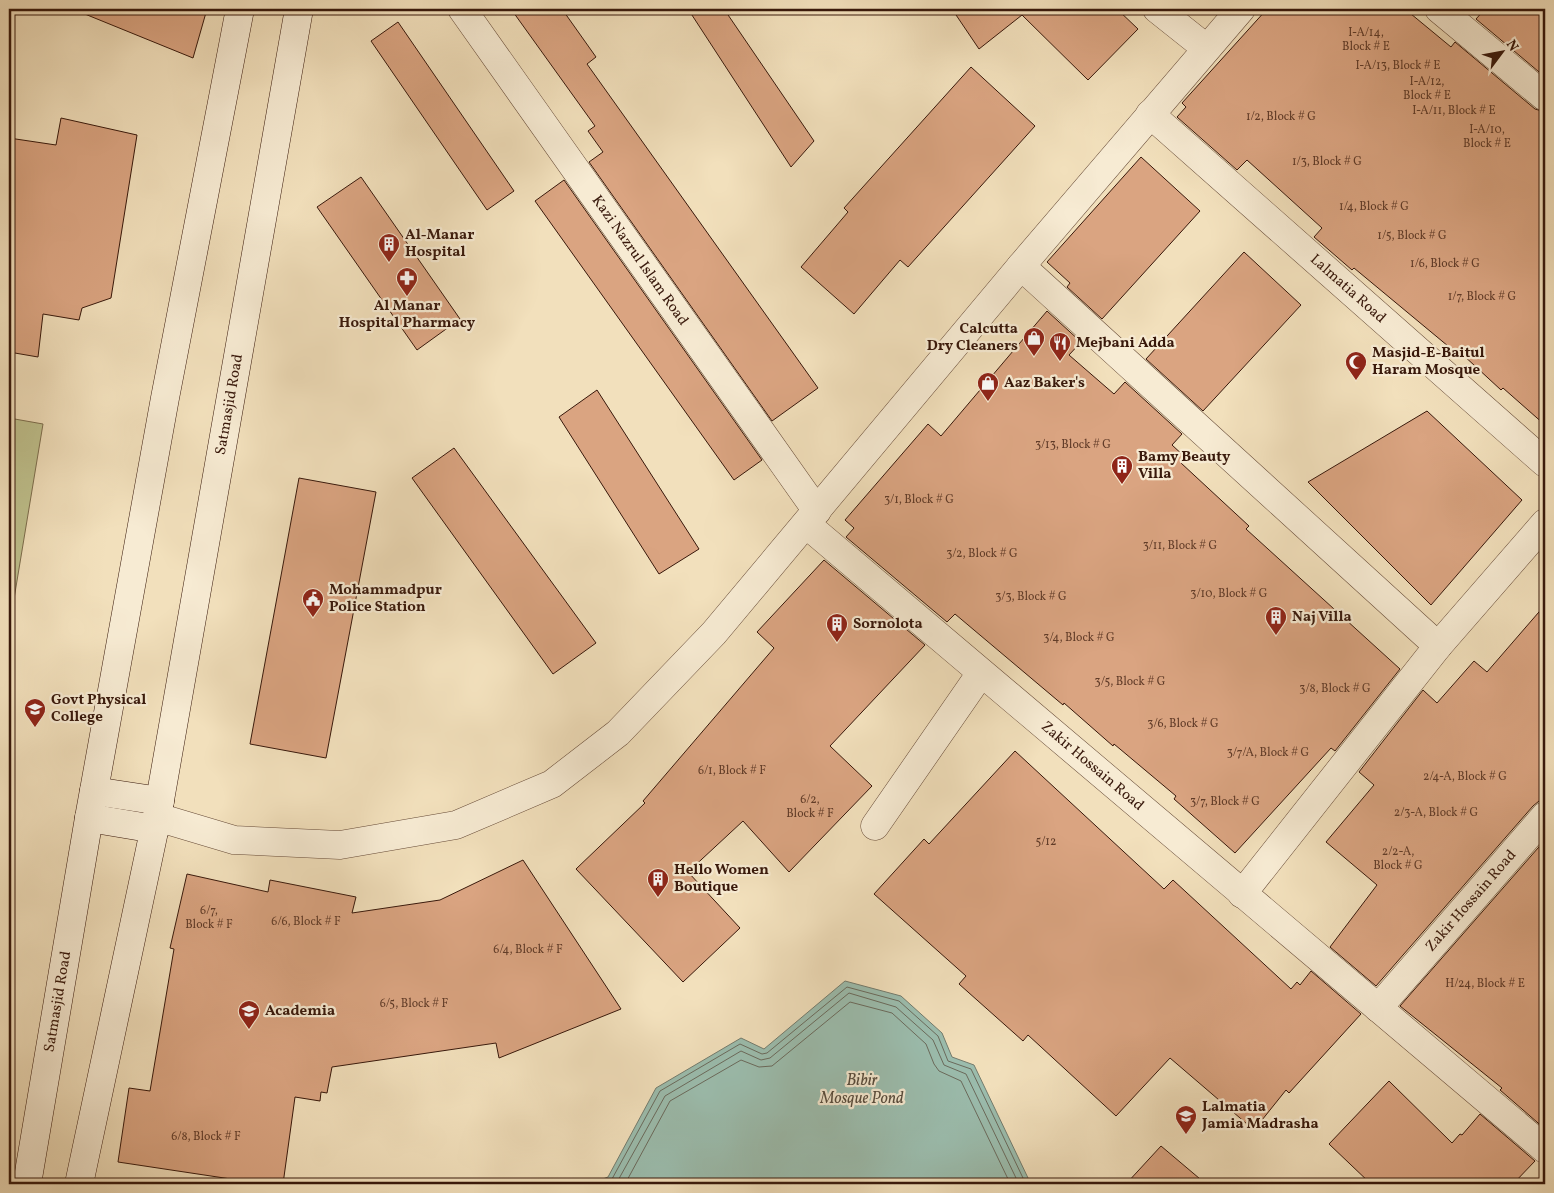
<svg xmlns="http://www.w3.org/2000/svg" width="1554" height="1193" viewBox="0 0 1554 1193" font-family="Vollkorn,serif">
<style>
.green{fill:#bfc18d;stroke:#7c6c4c}
.water{fill:#9bbdae;stroke:#737b6d}
.lines{fill:none;stroke-linecap:round;stroke-linejoin:round}
.shore{stroke:#6a6a5c;stroke-width:1}
.building{fill:#daa481;stroke:#38180b}
.street-casing{stroke:#664a37;stroke-width:29}
.secondary-casing{stroke:#38180b;stroke-width:29}
.street{stroke:#f7ebd3;stroke-width:28}
.secondary{stroke:#f7ebd3;stroke-width:28}
.labels{text-anchor:middle;dominant-baseline:central;stroke-width:4.5;stroke-linejoin:round;paint-order:stroke}
.number-label{font-size:12px;fill:#603b28}
.poi-label{font-size:15px;font-weight:bold;fill:#38180b;stroke:#f7ebd3;text-anchor:start}
.street-label{font-size:15px;fill:#38180b;stroke:#f7ebd3}
.water-label{font-size:16px;font-style:italic;fill:#564a3c;stroke:#f7ebd3}
</style>
<rect width="100%" height="100%" fill="#f2e0bc"/>
<filter id="stains"><feTurbulence type="fractalNoise" baseFrequency=".004" numOctaves="4"/><feColorMatrix values="0 0 0 0 .2 0 0 0 0 .09 0 0 0 0 .02 0 0 0 .5 -.17"/></filter>
<radialGradient id="worn" r=".72"><stop offset=".6" stop-color="#630" stop-opacity="0"/><stop offset="1" stop-color="#630" stop-opacity=".3"/></radialGradient>
<!-- green -->
<polygon class="green" points="9,418 43,424 9,629"/>
<!-- water -->
<polygon class="water" points="845,981 901,996 942,1033 952,1057 974,1065 1029,1180 1026,1184 590,1184 608,1177 656,1088 741,1038 764,1049"/>
<g class="lines">
<!-- shore -->
<g class="shore">
<polyline points="603,1184 612,1179 660,1091 740,1044 762,1054 767,1053 847,987 899,1001 938,1036 948,1061 971,1069 1023,1178 1022,1184"/>
<polyline points="616,1184 665,1096 741,1051 761,1060 770,1058 849,993 896,1007 933,1040 944,1065 966,1074 1016,1178 1016,1184"/>
<polyline points="625,1184 670,1101 741,1060 759,1067 772,1066 850,1002 892,1013 926,1044 934,1064 939,1071 961,1081 1008,1179 1008,1184"/>
</g>
</g>
<!-- building -->
<g class="building">
<polygon points="75,9 207,9 193,58 75,10"/>
<polygon points="511,9 562,9 596,57 587,64 818,388 772,421 589,162 603,152 588,131 595,126"/>
<polygon points="688,9 724,9 814,141 791,167"/>
<polygon points="952,9 1117,9 1138,29 1088,80 1022,15 979,49"/>
<polygon points="1267,9 1405,9 1451,47 1455,42 1535,109 1545,112 1545,425 1503,388 1501,390 1462,354 1460,356 1354,268 1352,270 1314,237 1322,228 1247,160 1237,170 1177,117 1186,107 1182,103"/>
<polygon points="1485,9 1545,9 1545,77 1476,19"/>
<polygon points="398,22 514,191 487,210 371,41"/>
<polygon points="971,67 1035,126 908,267 900,260 854,314 801,267 848,212 844,208"/>
<polygon points="61,118 137,135 111,298 82,308 79,320 43,314 38,357 9,352 9,138 56,145"/>
<polygon points="1141,157 1200,211 1102,319 1067,287 1070,283 1047,262"/>
<polygon points="361,177 460,319 417,350 317,207"/>
<polygon points="564,180 762,460 734,480 535,201"/>
<polygon points="1244,252 1301,305 1203,411 1146,359"/>
<polygon points="1047,311 1081,342 1069,355 1114,394 1125,382 1182,434 1172,445 1185,457 1181,463 1249,526 1246,529 1400,669 1335,751 1331,748 1235,853 1174,799 1176,796 1114,744 1113,746 1064,703 1063,705 955,614 947,622 846,537 854,528 845,520 928,424 941,436"/>
<polygon points="597,390 699,549 659,574 559,417"/>
<polygon points="1427,411 1522,500 1431,605 1308,482"/>
<polygon points="454,448 596,643 553,674 412,478"/>
<polygon points="299,478 376,492 326,758 250,744"/>
<polygon points="824,560 925,645 830,746 872,786 789,872 743,821 688,872 740,928 683,982 576,869 645,803 643,801 774,648 757,632"/>
<polygon points="1545,605 1545,801 1539,801 1533,806 1376,986 1330,947 1377,885 1326,842 1374,785 1359,772 1423,690 1437,703 1474,661 1487,672"/>
<polygon points="1015,751 1164,889 1173,880 1291,989 1297,982 1300,985 1311,971 1361,1014 1289,1093 1286,1090 1254,1130 1170,1058 1116,1116 1028,1035 1023,1041 959,984 966,976 874,894 924,839 929,844"/>
<polygon points="1545,840 1545,1129 1500,1090 1502,1088 1400,1006"/>
<polygon points="523,860 621,1009 499,1058 496,1043 332,1067 327,1093 321,1092 320,1101 295,1097 283,1184 264,1184 118,1162 129,1088 150,1091 174,949 170,948 187,874 268,892 270,880 356,897 352,913 440,900"/>
<polygon points="1389,1081 1452,1143 1460,1134 1462,1135 1480,1114 1535,1161 1513,1184 1371,1184 1329,1144"/>
<polygon points="1161,1146 1206,1184 1126,1184"/>
</g>
<g class="lines">
<!-- street casing -->
<g class="street-casing">
<g id="street">
<path id="s1" d="M 462,9 L 817,511"/>
<polyline points="1157,9 1206,48"/>
<polyline points="1439,9 1545,97"/>
<path id="s2" d="M 1150,114 L 1545,463"/>
<polyline points="1021,266 1438,646"/>
<path id="s3" d="M 806,524 L 1545,1149"/>
<polyline points="157,817 234,840 340,845 456,825 552,784 618,733 714,633 1021,266 1241,9"/>
<polyline points="875,826 981,673"/>
<polyline points="1242,894 1438,646 1545,523"/>
<path id="s4" d="M 1378,1008 L 1545,816"/>
</g>
</g>
<!-- secondary casing -->
<g class="secondary-casing">
<g id="secondary">
<polyline points="94,791 160,801"/>
<polyline points="89,818 155,829"/>
<path id="s5" d="M 27,1184 L 89,818 L 165,398 L 240,9"/>
<path id="s6" d="M 79,1184 L 157,817 L 299,9"/>
</g>
</g>
<!-- street -->
<use href="#street" class="street"/>
<!-- secondary -->
<use href="#secondary" class="secondary"/>
</g>
<!-- icons -->
<defs>
<g id="building-pin" transform="scale(1.125)"><path d="M0 17L-7.5 6A9.5 9.5 0 1 1 7.5 6Z" fill="#8f2418" stroke="#f7ebd3"/><path d="M-4-6H4V6H1V3H-1V6H-4ZM-2.5-4.3h1.7v1.8h-1.7ZM.8-4.3h1.7v1.8H.8ZM-2.5-1h1.7V.8h-1.7ZM.8-1h1.7V.8H.8Z" fill="#fff"/></g>
<g id="pharmacy-pin" transform="scale(1.125)"><path d="M0 17L-7.5 6A9.5 9.5 0 1 1 7.5 6Z" fill="#8f2418" stroke="#f7ebd3"/><path d="M-2-6h4v4h4v4h-4v4h-4v-4h-4v-4h4Z" fill="#fff"/></g>
<g id="shop-pin" transform="scale(1.125)"><path d="M0 17L-7.5 6A9.5 9.5 0 1 1 7.5 6Z" fill="#8f2418" stroke="#f7ebd3"/><path d="M-5-2.5h2.3a2.7 3.5 0 0 1 5.4 0H5L5.5 6h-11ZM-1.5-2.5h3a1.5 2.3 0 0 0-3 0Z" fill="#fff"/></g>
<g id="restaurant-pin" transform="scale(1.125)"><path d="M0 17L-7.5 6A9.5 9.5 0 1 1 7.5 6Z" fill="#8f2418" stroke="#f7ebd3"/><path d="M-5-6h1v4h1v-4h1v4h1v-4h1v5L-1.5 .5V6h-2V.5L-5-1ZM5-6V6H3V1.5H1.5Q1.5-4 5-6Z" fill="#fff"/></g>
<g id="mosque-pin" transform="scale(1.125)"><path d="M0 17L-7.5 6A9.5 9.5 0 1 1 7.5 6Z" fill="#8f2418" stroke="#f7ebd3"/><path d="M3.5-4.9A6 6 0 1 0 3.5 4.9A5 5 0 1 1 3.5-4.9Z" fill="#fff"/></g>
<g id="civic-pin" transform="scale(1.125)"><path d="M0 17L-7.5 6A9.5 9.5 0 1 1 7.5 6Z" fill="#8f2418" stroke="#f7ebd3"/><path d="M-.6-6.5H3V-4.5H.6V-3L4-1V1h2V6H-6V1h2V-1L-.6-3ZM-1.2 2.5V6h2.4V2.5Z" fill="#fff"/></g>
<g id="university-pin" transform="scale(1.125)"><path d="M0 17L-7.5 6A9.5 9.5 0 1 1 7.5 6Z" fill="#8f2418" stroke="#f7ebd3"/><path d="M0-5L7-2L0 1L-7-2ZM-4 1L0 2.5L4 1V4Q0 6-4 4Z" fill="#fff"/></g>
<g id="school-pin" transform="scale(1.125)"><path d="M0 17L-7.5 6A9.5 9.5 0 1 1 7.5 6Z" fill="#8f2418" stroke="#f7ebd3"/><path d="M0-5L7-2L0 1L-7-2ZM-4 1L0 2.5L4 1V4Q0 6-4 4Z" fill="#fff"/></g>
</defs>
<g fill-rule="evenodd">
<use href="#building-pin" x="389" y="244"/>
<use href="#pharmacy-pin" x="407" y="278"/>
<use href="#shop-pin" x="1034" y="338"/>
<use href="#restaurant-pin" x="1060" y="343"/>
<use href="#mosque-pin" x="1356" y="362"/>
<use href="#shop-pin" x="988" y="383"/>
<use href="#building-pin" x="1122" y="466"/>
<use href="#civic-pin" x="313" y="599"/>
<use href="#building-pin" x="1276" y="617"/>
<use href="#building-pin" x="837" y="624"/>
<use href="#university-pin" x="35" y="709"/>
<use href="#building-pin" x="658" y="879"/>
<use href="#school-pin" x="249" y="1011"/>
<use href="#school-pin" x="1186" y="1116"/>
</g>
<g class="labels">
<!-- number labels -->
<g class="number-label">
<text x="1366" y="33">I-A/14,<tspan x="1366" dy="14">Block # E</tspan></text>
<text x="1398" y="66">I-A/13, Block # E</text>
<text x="1427" y="82">I-A/12,<tspan x="1427" dy="14">Block # E</tspan></text>
<text x="1454" y="111">I-A/11, Block # E</text>
<text x="1281" y="117">1/2, Block # G</text>
<text x="1487" y="130">I-A/10,<tspan x="1487" dy="14">Block # E</tspan></text>
<text x="1327" y="162">1/3, Block # G</text>
<text x="1374" y="207">1/4, Block # G</text>
<text x="1412" y="236">1/5, Block # G</text>
<text x="1445" y="264">1/6, Block # G</text>
<text x="1482" y="297">1/7, Block # G</text>
<text x="1073" y="445">3/13, Block # G</text>
<text x="919" y="500">3/1, Block # G</text>
<text x="1180" y="546">3/11, Block # G</text>
<text x="982" y="554">3/2, Block # G</text>
<text x="1229" y="594">3/10, Block # G</text>
<text x="1031" y="597">3/3, Block # G</text>
<text x="1079" y="638">3/4, Block # G</text>
<text x="1130" y="682">3/5, Block # G</text>
<text x="1335" y="689">3/8, Block # G</text>
<text x="1183" y="724">3/6, Block # G</text>
<text x="1268" y="753">3/7/A, Block # G</text>
<text x="732" y="771">6/1, Block # F</text>
<text x="1465" y="777">2/4-A, Block # G</text>
<text x="810" y="800">6/2,<tspan x="810" dy="14">Block # F</tspan></text>
<text x="1225" y="802">3/7, Block # G</text>
<text x="1436" y="813">2/3-A, Block # G</text>
<text x="1046" y="842">5/12</text>
<text x="1398" y="852">2/2-A,<tspan x="1398" dy="14">Block # G</tspan></text>
<text x="209" y="911">6/7,<tspan x="209" dy="14">Block # F</tspan></text>
<text x="306" y="922">6/6, Block # F</text>
<text x="528" y="950">6/4, Block # F</text>
<text x="1485" y="984">H/24, Block # E</text>
<text x="414" y="1004">6/5, Block # F</text>
<text x="206" y="1137">6/8, Block # F</text>
</g>
<!-- poi labels -->
<g class="poi-label">
<text x="405" y="235">Al-Manar<tspan x="405" dy="17">Hospital</tspan></text>
<text x="407" y="306" text-anchor="middle">Al Manar<tspan x="407" dy="17">Hospital Pharmacy</tspan></text>
<text x="1018" y="329" text-anchor="end">Calcutta<tspan x="1018" dy="17">Dry Cleaners</tspan></text>
<text x="1076" y="343">Mejbani Adda</text>
<text x="1372" y="353">Masjid-E-Baitul<tspan x="1372" dy="17">Haram Mosque</tspan></text>
<text x="1004" y="383">Aaz Baker's</text>
<text x="1138" y="457">Bamy Beauty<tspan x="1138" dy="17">Villa</tspan></text>
<text x="329" y="590">Mohammadpur<tspan x="329" dy="17">Police Station</tspan></text>
<text x="1292" y="617">Naj Villa</text>
<text x="853" y="624">Sornolota</text>
<text x="51" y="700">Govt Physical<tspan x="51" dy="17">College</tspan></text>
<text x="674" y="870">Hello Women<tspan x="674" dy="17">Boutique</tspan></text>
<text x="265" y="1011">Academia</text>
<text x="1202" y="1107">Lalmatia<tspan x="1202" dy="17">Jamia Madrasha</tspan></text>
</g>
<!-- street labels -->
<g class="street-label">
<text stroke="none"><textPath href="#s1" startOffset="308">Kazi Nazrul Islam Road</textPath></text>
<text stroke="none"><textPath href="#s2" startOffset="264">Lalmatia Road</textPath></text>
<text stroke="none"><textPath href="#s6" startOffset="794">Satmasjid Road</textPath></text>
<text stroke="none"><textPath href="#s3" startOffset="375">Zakir Hossain Road</textPath></text>
<text stroke="none"><textPath href="#s4" startOffset="142">Zakir Hossain Road</textPath></text>
<text stroke="none"><textPath href="#s5" startOffset="185">Satmasjid Road</textPath></text>
</g>
<!-- water labels -->
<g class="water-label">
<text x="862" y="1081">Bibir<tspan x="862" dy="18">Mosque Pond</tspan></text>
</g>
</g>
<!-- margin -->
<rect width="1554" height="1193" fill="none" stroke="#f2e0bc" stroke-width="30"/>
<rect x="10" y="10" width="1534" height="1173" fill="none" stroke="#38180b" stroke-width="2.5"/>
<rect x="15" y="15" width="1524" height="1163" fill="none" stroke="#38180b"/>
<!-- north arrow -->
<g transform="translate(1502 52) rotate(58)" stroke="#f7ebd3" stroke-width="4" paint-order="stroke">
<path d="M0-4L9 19L0 12L-9 19Z" fill="#38180b"/>
<text y="-8" font-size="14" font-weight="bold" text-anchor="middle" fill="#38180b">N</text>
</g>
<rect width="100%" height="100%" filter="url(#stains)"/>
<rect width="100%" height="100%" fill="url(#worn)"/>
</svg>
